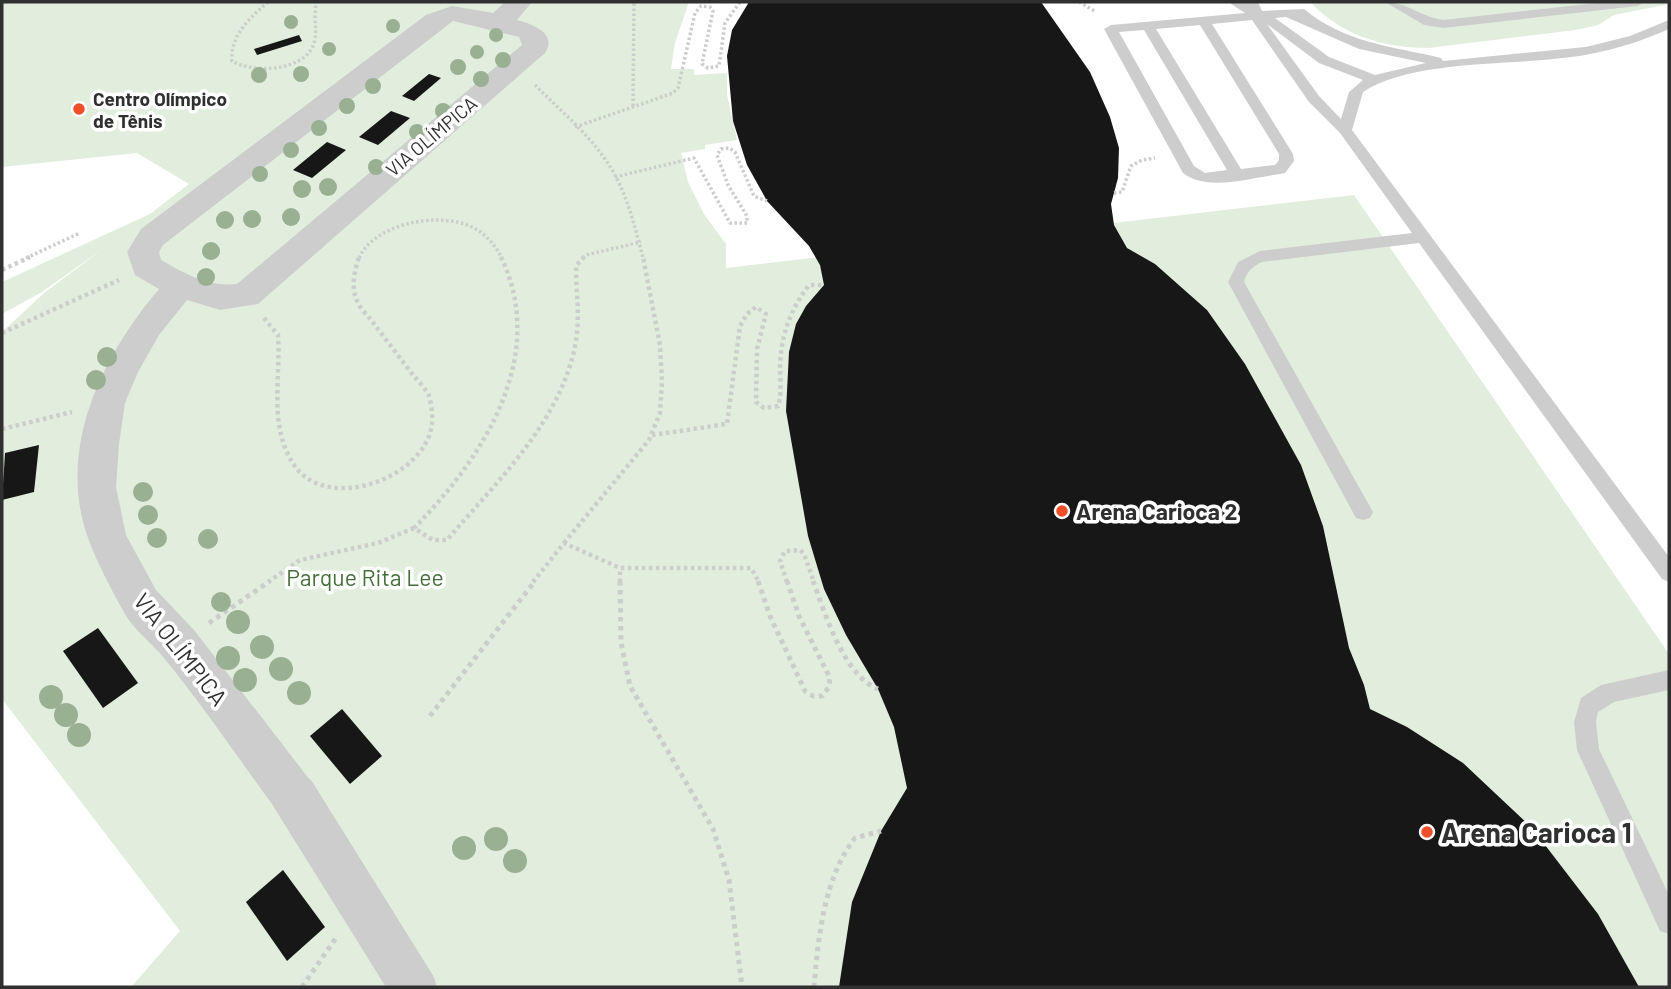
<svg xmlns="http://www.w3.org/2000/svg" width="1671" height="989" viewBox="0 0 1671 989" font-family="Barlow,sans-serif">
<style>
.green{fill:#e2eedd}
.building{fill:#171717}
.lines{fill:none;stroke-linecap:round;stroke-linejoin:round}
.path-far2{stroke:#cdcdcd;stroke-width:3.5;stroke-dasharray:2.5 2.5;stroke-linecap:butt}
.path-far1{stroke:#cdcdcd;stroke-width:4.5;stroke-dasharray:3.5 3.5;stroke-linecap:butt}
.path{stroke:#cdcdcd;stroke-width:5;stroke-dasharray:4.5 4.5;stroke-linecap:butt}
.lane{fill:#cdcdcd;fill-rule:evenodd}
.street{fill:#cdcdcd;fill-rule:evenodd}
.street-bridge{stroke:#cdcdcd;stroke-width:46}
.tree{fill:#99b093}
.poi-dot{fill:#ef4f29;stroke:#fff;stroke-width:2.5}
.labels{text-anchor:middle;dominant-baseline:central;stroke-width:7;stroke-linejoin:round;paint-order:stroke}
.far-poi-label{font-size:19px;font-weight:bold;fill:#303030;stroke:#fff;text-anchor:start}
.far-street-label{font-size:19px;fill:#303030;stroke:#fff}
.poi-label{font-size:23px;font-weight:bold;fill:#303030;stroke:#fff;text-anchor:start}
.park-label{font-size:23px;fill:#456f3a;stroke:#fff}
.street-label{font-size:23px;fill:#303030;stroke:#fff}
.near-poi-label{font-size:28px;font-weight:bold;fill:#303030;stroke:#fff;text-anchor:start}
</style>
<rect width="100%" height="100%" fill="#fff"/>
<!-- green -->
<g class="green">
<polygon points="2,2 689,2 675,43 671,69 694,69 694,75 727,73 727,95 737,140 705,145 705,149 681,153 688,182 704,214 726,244 726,268 1354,195 1669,654 1669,987 131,987 180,931 2,699 2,332 44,293 104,248 42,292 2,314 2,282 150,214 189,184 137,153 2,167"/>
<path d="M 1310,2 L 1669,2 L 1669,4 L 1614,15 L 1598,25 L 1576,30 L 1429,48 C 1383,48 1343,36 1310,2 Z"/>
</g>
<!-- building -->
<g class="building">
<polygon points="749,2 1041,2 1090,72 1110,117 1119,148 1118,178 1111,204 1114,225 1127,248 1155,264 1207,310 1245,364 1301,465 1323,526 1349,648 1364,685 1370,709 1407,727 1463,763 1532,828 1598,914 1639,987 839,987 852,902 881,831 907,788 894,727 878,689 846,635 824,589 808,536 786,411 789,352 796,324 806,306 824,285 820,265 809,246 767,201 747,165 733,121 727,56 732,30"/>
<polygon points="299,35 302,41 257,55 254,49"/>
<polygon points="429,74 441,78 414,101 402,96"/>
<polygon points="391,111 410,118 378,145 359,137"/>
<polygon points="327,142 346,150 312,178 293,170"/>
<polygon points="39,445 34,492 2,500 5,453"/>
<polygon points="98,628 138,683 103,708 63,651"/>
<polygon points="342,709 382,756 350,784 310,736"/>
<polygon points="283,870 325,927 287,961 246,902"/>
</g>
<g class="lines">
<!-- path-far2 -->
<g class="path-far2">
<path d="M 268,2 C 250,18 230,35 232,61 C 253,73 301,72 313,46 C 319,32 312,16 317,2"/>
<polyline points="1079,2 1096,12"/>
<path d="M 535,85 C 563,113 596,140 615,175 C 629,201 636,231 643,258"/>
<polyline points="633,106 634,2"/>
<polyline points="575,127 673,93 678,88 695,13 701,6 710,7 713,11 702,64 708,68 719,66 725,23 740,2"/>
<polyline points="615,177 694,158 730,223 747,223 747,216 728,185 717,155 721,149 729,148 735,152 754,196 767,201"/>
<polyline points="1114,193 1122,192 1131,166 1142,160 1155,158"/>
<polyline points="26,258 80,233"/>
<path d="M 359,258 C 375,223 439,211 472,227 C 486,234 495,245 502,258"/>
<polyline points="583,258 586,255 641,242"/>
</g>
<!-- path-far1 -->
<g class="path-far1">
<path d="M 501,257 C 549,357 483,458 414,528 L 433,540 L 447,540 C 498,480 562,421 576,341 C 580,316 576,291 576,266 L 584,257"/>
<polyline points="2,270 30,257"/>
<path d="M 264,318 L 278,335 C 281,378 268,426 294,465 C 327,514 427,478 432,423 C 433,416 431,402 429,396 C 426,389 418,381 413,375 C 399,357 385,338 371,320 C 366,314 358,306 356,298 C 351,286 355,269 359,257"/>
<polyline points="2,333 119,280"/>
<polyline points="2,429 72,412"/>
<path d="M 652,435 L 727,424 L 740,326 L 747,314 L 756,307 L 766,314 L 757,349 L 756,402 L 764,408 L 778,406 C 782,394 780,380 780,367 C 781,336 790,310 809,285 L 824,285"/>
<polyline points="564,543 649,440 660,413 662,381 660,345 643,257"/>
<polyline points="268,582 300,560 378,543 414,528"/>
<polyline points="533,582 564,543 620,568 751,568 759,582"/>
<polyline points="620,582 620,568"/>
<polyline points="787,582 780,561 785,551 800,550 804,554 814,582"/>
</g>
<!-- path -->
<g class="path">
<polyline points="620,581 621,642 630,686 713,829 729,880 742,987"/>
<polyline points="758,581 770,616 805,691 813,696 822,696 829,687 830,678 799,616 787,581"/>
<path d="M 813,581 C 825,613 844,676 878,689"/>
<polyline points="209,623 270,581"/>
<polyline points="430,716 535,581"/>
<polyline points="302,987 336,938"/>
<path d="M 814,987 C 818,939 824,877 855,838 L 881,831"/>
</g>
<!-- lane -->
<g class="lane">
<path d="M 1228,2 L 1258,2 L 1262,11 L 1304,9 C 1345,43 1391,46 1441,58 L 1443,61 L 1586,47 L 1630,36 L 1669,20 L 1669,29 L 1662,32 C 1627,47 1591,56 1553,59 C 1499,65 1408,62 1363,92 L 1352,130 L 1669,557 L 1669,582 L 1662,579 L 1419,243 L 1262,262 C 1252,267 1247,271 1244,282 L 1373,512 L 1370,518 L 1363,520 L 1356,518 L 1228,282 L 1238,262 L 1260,251 L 1412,233 L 1340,133 L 1309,102 L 1252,20 L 1212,24 L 1293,154 L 1294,161 L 1285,173 L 1280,174 C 1251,178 1207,192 1183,173 L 1104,29 L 1111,25 L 1245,13 ZM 1286,17 L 1359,49 L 1426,63 L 1375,75 L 1329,57 L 1275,18 ZM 1267,24 L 1319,63 L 1363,80 L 1349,92 L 1341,119 L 1319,96 ZM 1200,25 L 1279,154 L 1279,160 L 1275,165 L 1241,169 L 1156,29 ZM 1144,30 L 1227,170 L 1205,173 L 1194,166 L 1119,32 Z"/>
<path d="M 1385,2 C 1407,2 1421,17 1443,20 L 1606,2 L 1644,2 L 1638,6 L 1443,28 L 1424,25 Z"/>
<polygon points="1669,670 1669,690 1614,702 1598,712 1596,722 1599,749 1669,895 1669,934 1660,931 1577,750 1574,722 1581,698 1601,685"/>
</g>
<!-- street -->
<path class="street" d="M 505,2 L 532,2 L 517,20 C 532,24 558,33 545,53 L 258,304 L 220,310 L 187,300 L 159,335 L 138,372 L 125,403 L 119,444 L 116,487 L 126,535 L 156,590 L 194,630 L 310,780 L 317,796 L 310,812 L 294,819 L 278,812 C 240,761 204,707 164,658 C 152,643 135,631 125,614 C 112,591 97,563 88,538 C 56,449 102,356 159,289 L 135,275 L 127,252 L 141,229 L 426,15 L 452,6 L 493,13 ZM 453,21 L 519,37 L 522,45 L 237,284 C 208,287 186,274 161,260 L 159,252 L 163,245 Z"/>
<!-- street-bridge -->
<polyline class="street-bridge" points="294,796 413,987"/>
</g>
<!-- trees -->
<g class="tree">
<circle cx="291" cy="22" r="7"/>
<circle cx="393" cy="26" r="7"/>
<circle cx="496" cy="35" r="7"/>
<circle cx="329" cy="49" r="7"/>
<circle cx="477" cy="52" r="7"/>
<circle cx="503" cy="60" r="8"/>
<circle cx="458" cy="67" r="8"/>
<circle cx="301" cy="74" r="8"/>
<circle cx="259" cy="75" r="8"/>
<circle cx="481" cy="79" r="8"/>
<circle cx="373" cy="86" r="8"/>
<circle cx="347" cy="106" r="8"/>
<circle cx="443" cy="111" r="8"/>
<circle cx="319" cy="128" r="8"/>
<circle cx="417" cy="132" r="8"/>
<circle cx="291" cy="150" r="8"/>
<circle cx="376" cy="167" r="8"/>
<circle cx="260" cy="174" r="8"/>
<circle cx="328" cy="187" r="9"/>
<circle cx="302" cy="189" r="9"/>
<circle cx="291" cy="217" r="9"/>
<circle cx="252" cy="219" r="9"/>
<circle cx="225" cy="220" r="9"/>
<circle cx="211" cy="251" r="9"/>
<circle cx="206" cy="277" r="9"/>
<circle cx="107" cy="357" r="10"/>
<circle cx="96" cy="380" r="10"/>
<circle cx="143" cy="492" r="10"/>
<circle cx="148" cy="515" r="10"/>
<circle cx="157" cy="538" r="10"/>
<circle cx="208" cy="539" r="10"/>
<circle cx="221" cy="602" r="10"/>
<circle cx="238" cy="622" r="12"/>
<circle cx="262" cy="647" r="12"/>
<circle cx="228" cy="658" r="12"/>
<circle cx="281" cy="669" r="12"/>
<circle cx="245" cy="680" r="12"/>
<circle cx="299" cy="693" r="12"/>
<circle cx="51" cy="697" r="12"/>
<circle cx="66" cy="715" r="12"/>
<circle cx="79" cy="735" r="12"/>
<circle cx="496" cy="839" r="12"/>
<circle cx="464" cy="848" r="12"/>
<circle cx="515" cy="861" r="12"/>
</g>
<!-- markers -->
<g class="poi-dot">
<circle cx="79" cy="109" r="7"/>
<circle cx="1062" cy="511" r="7"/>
<circle cx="1427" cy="832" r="7"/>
</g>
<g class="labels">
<!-- far-poi labels -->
<g class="far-poi-label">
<text x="93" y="98">Centro Olímpico<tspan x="93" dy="22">de Tênis</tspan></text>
</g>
<!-- far-street labels -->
<g class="far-street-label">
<text transform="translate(431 136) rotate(-40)">VIA OLÍMPICA</text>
</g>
<!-- poi labels -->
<g class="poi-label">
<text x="1076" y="511">Arena Carioca 2</text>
</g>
<!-- park labels -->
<g class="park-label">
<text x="365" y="577">Parque Rita Lee</text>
</g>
<!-- street labels -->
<g class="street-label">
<text transform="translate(181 649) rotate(52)">VIA OLÍMPICA</text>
</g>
<!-- near-poi labels -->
<g class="near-poi-label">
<text x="1441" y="832">Arena Carioca 1</text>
</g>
</g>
<!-- border -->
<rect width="1671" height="989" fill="none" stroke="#303030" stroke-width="7"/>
</svg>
